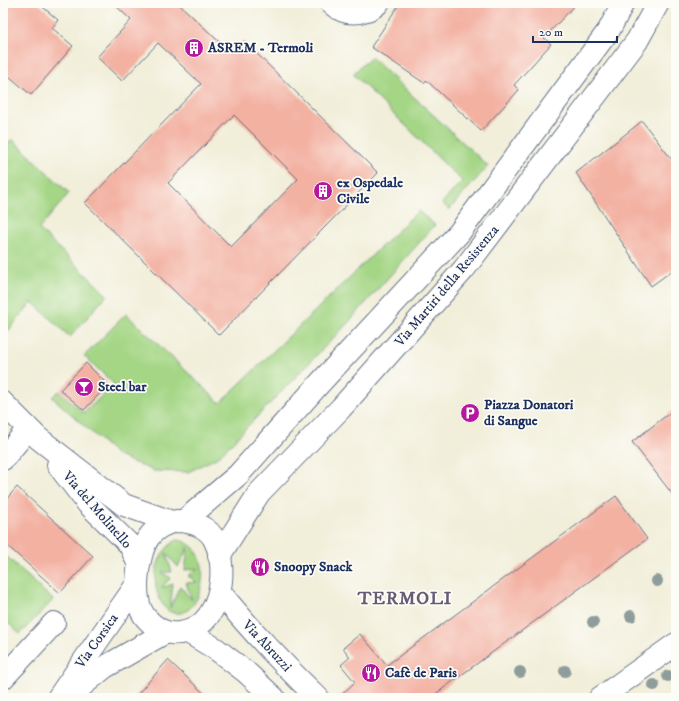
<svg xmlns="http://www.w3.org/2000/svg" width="679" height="701" viewBox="0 0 679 701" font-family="'IM FELL DW Pica',serif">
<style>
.green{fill:#a4d685;stroke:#608272;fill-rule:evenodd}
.building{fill:#f3b1a2;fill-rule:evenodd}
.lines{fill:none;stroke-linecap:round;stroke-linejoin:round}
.minor-casing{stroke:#667289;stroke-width:24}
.tertiary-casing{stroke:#667289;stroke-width:24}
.secondary-casing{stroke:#667289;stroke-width:24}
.minor{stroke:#fff;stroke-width:22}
.tertiary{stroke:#fff;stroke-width:22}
.secondary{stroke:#fff;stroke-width:22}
.tree{fill:#8e9c9b}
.labels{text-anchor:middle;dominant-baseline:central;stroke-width:3.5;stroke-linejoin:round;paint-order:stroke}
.poi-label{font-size:14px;font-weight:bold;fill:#1b2f5e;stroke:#fdfcf7;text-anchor:start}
.street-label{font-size:14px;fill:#1b2f5e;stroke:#fdfcf7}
.district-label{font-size:18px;font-weight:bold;letter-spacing:1px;fill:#675c76;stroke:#fdfcf7}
</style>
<rect width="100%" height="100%" fill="#fdfcf7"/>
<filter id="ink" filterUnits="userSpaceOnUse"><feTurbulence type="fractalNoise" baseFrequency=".025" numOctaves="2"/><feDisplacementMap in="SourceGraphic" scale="8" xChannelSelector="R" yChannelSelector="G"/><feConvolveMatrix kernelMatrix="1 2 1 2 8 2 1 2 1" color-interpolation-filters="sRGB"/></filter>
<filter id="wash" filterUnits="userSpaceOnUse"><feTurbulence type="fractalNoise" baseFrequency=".012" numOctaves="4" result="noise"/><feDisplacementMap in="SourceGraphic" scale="16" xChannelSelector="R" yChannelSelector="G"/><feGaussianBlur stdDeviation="0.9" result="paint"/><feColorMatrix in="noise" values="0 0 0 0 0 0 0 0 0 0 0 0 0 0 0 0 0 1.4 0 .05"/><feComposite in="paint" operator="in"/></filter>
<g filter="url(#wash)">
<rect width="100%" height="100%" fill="#f1eed9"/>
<!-- green -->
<g class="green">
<polygon points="371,57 488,166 449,210 442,203 462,181 353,74"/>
<polygon points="12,139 69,193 39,229 107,295 70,337 32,302 3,337 3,149"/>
<polygon points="418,211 435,225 346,325 218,457 188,472 154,471 118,456 52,397 59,391 84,413 114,384 84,356 126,314 220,403"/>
<path d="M 177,540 C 218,545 204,618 175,613 C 169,612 166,610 163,605 C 149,584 155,552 177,540 ZM 188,547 L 185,570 L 198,568 L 188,576 L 197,582 L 186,583 L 192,600 L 180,586 L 170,608 L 173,584 L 161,588 L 171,578 L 161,572 L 172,572 L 166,553 L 178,567 Z"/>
<polygon points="3,553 53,600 20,634 3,618"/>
</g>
<g id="blocks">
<!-- building -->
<g class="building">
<polygon points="3,3 38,3 58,20 52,28 73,46 31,95 3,71"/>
<path d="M 113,3 L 178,3 L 231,53 L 244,41 L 378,173 L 219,335 L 85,203 L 201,84 L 158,43 L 122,81 L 97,57 L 131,20 ZM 234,115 L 298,179 L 231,247 L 168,183 Z"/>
<polygon points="400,3 577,3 544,38 551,44 514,85 519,90 481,131 426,80 424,83 371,47"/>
<polygon points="642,121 676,165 676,268 651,286 576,173"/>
<polygon points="86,363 108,385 84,410 60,390"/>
<polygon points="676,408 676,499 632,442"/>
<polygon points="17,487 93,556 60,593 3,542 3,503"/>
<polygon points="616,496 647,539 430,698 338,698 355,682 341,665 350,657 343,648 360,634 387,665"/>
<polygon points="168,660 209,698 134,698"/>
</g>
</g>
</g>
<g filter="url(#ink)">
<use href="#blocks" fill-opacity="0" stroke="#667289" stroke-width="1"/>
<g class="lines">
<!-- minor casing -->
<g class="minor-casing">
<g id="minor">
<path d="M 331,3 C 342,13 353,15 367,10 C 372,8 375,7 378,3"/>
<polyline points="3,403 38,438 124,505 172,522"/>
<polyline points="3,459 28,429"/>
<polyline points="58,465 88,504 130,545 139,565"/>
<polyline points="3,678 54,623"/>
<polyline points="600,698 676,644"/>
</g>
</g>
<!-- tertiary casing -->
<g class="tertiary-casing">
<g id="tertiary">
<path d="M 220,592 C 250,630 283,664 318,698"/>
<polyline points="188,632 216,649 246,672 274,698"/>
</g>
</g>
<!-- secondary casing -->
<g class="secondary-casing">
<g id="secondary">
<path d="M 177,521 C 192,521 209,527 215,541 C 230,572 219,628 180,633 C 167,635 155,628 146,618 C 131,601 137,554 149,537 C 156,527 167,523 177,521 Z"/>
<polyline points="184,521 238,475 320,383 459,233 609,30 623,3"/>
<polyline points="219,556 259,493 341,408 464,269 637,41 658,3"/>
<polyline points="58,698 137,584"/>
<polyline points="67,698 105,667 166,632"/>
</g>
</g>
<!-- minor -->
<use href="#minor" class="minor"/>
<!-- tertiary -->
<use href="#tertiary" class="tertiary"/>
<!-- secondary -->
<use href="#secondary" class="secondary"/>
</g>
<!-- trees -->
<g class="tree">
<circle cx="657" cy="581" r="6"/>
<circle cx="631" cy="616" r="6"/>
<circle cx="593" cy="622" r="6"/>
<circle cx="565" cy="671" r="6"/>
<circle cx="520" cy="672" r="6"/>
<circle cx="668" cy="676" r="6"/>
<circle cx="654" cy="685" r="6"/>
</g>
</g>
<!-- icons -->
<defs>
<g id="building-disc" transform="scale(1)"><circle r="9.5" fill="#b5179e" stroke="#fdfcf7"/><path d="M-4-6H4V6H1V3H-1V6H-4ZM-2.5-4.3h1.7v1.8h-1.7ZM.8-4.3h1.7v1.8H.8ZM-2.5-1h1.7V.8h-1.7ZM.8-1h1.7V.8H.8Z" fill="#fff"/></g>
<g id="bar-disc" transform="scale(1)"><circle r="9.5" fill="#b5179e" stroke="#fdfcf7"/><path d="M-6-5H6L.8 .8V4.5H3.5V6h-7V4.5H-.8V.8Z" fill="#fff"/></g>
<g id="parking-disc" transform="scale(1)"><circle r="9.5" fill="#b5179e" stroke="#fdfcf7"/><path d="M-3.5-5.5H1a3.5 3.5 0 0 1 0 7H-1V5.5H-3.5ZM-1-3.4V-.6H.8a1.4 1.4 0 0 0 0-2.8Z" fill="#fff"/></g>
<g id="restaurant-disc" transform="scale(1)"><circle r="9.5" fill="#b5179e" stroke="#fdfcf7"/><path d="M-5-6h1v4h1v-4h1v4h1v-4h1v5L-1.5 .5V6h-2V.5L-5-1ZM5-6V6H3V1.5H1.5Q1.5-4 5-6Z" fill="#fff"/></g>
</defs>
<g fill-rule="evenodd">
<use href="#building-disc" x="194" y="48"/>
<use href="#building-disc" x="323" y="191"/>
<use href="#bar-disc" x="84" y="387"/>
<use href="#parking-disc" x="470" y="413"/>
<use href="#restaurant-disc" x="260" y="567"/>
<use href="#restaurant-disc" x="371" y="673"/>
</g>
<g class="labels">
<!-- poi labels -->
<g class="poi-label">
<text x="208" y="48">ASREM - Termoli</text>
<text x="337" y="183">ex Ospedale<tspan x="337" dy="16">Civile</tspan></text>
<text x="98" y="387">Steel bar</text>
<text x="484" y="405">Piazza Donatori<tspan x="484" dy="16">di Sangue</tspan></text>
<text x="274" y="567">Snoopy Snack</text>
<text x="385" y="673">Cafè de Paris</text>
</g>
<!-- street labels -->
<g class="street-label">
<text transform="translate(447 286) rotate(-50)">Via Martiri della Resistenza</text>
<text transform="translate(97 510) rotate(49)">Via del Molinello</text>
<text transform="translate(97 641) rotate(-55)">Via Corsica</text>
<text transform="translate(267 646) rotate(47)">Via Abruzzi</text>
</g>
<!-- district labels -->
<g class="district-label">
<text x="405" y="599">TERMOLI</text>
</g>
</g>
<!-- margin -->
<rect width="679" height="701" fill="none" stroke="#fdfcf7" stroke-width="16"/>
<!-- scale -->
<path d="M533 36v6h84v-6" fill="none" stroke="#1b2f5e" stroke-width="2"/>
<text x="539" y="36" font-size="12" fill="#1b2f5e" stroke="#fdfcf7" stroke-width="3" paint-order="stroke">20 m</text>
</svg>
